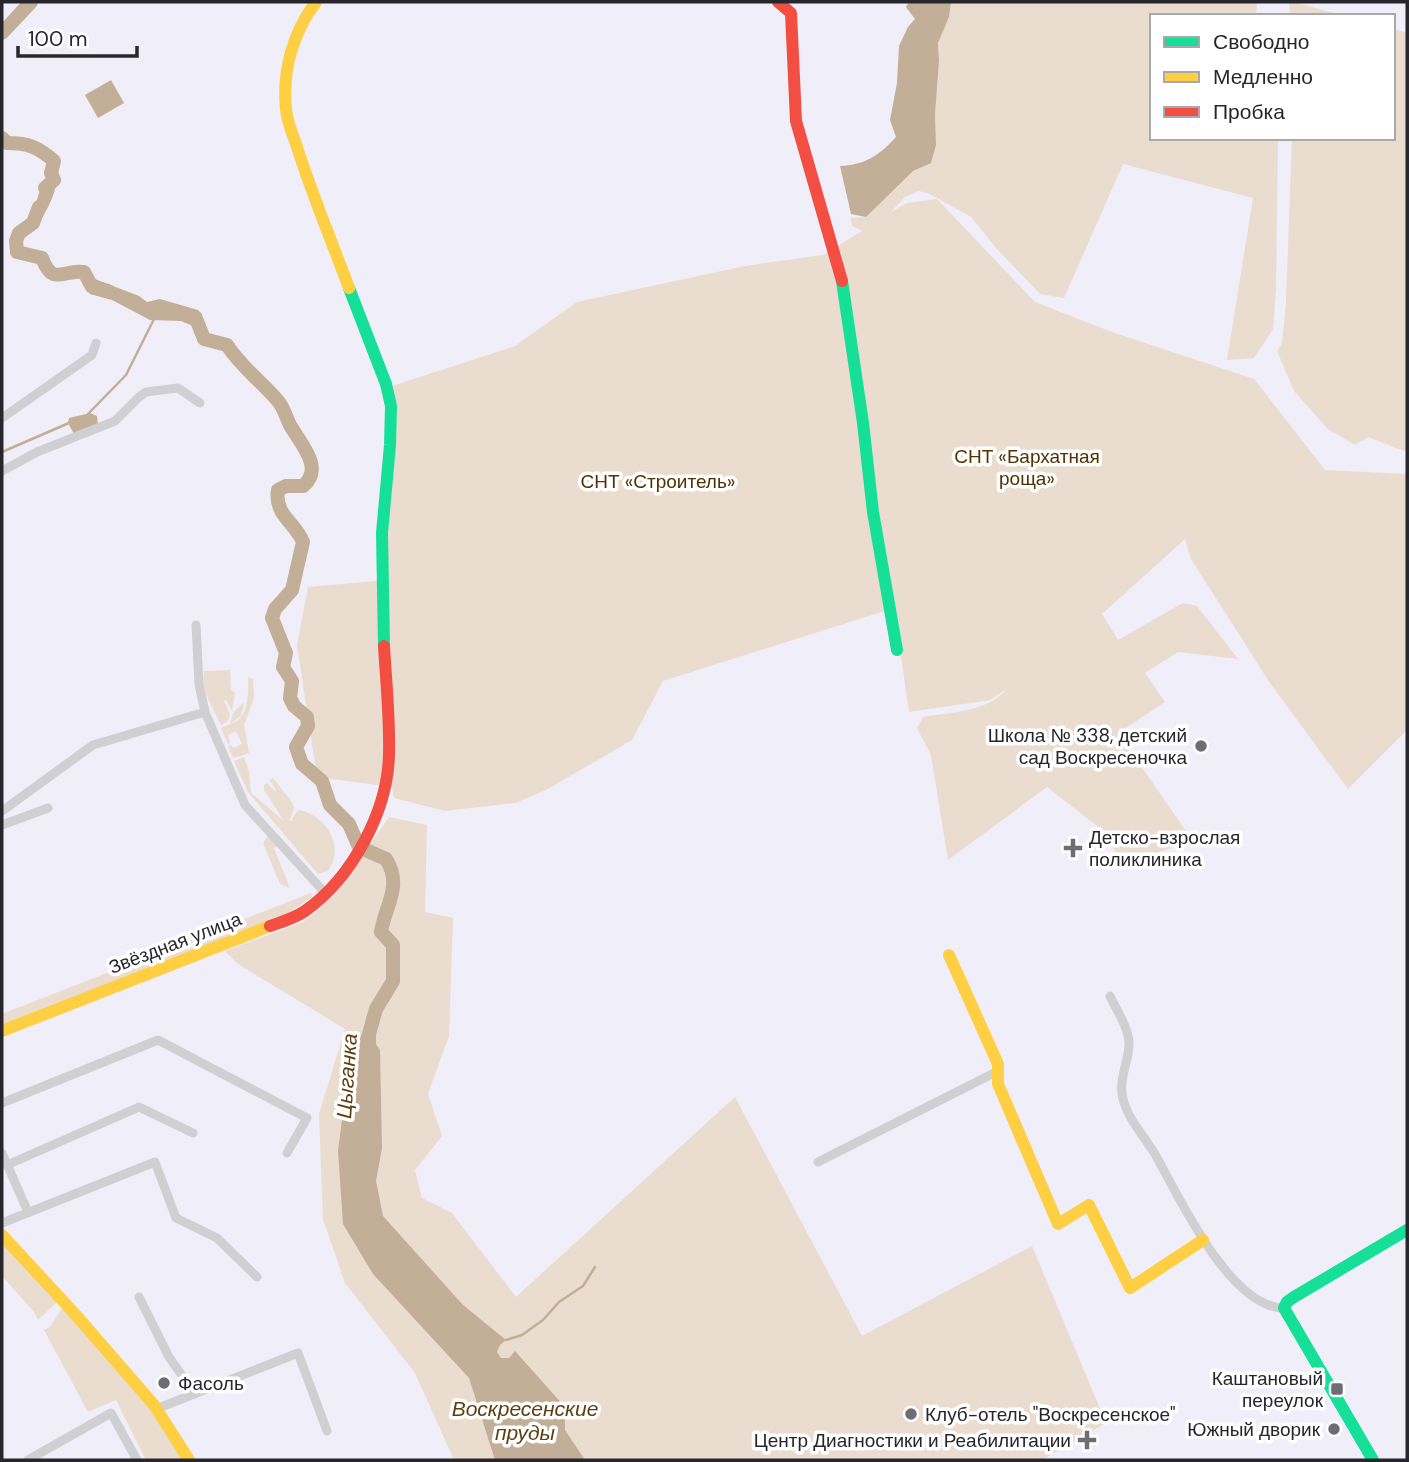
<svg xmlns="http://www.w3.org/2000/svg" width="1409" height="1462" viewBox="0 0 1409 1462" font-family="'DM Sans',sans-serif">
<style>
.green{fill:#ebdcd0}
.water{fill:#c3ae97}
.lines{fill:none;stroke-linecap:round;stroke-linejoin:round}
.stream{stroke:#c3ae97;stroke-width:2.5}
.river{stroke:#c3ae97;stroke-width:14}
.street{stroke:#d0cfd2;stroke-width:9}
.fast{stroke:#16e098;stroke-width:12}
.slow{stroke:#ffcf43;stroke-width:12}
.jam{stroke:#f24e42;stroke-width:12}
.poi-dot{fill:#6e6c74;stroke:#fff;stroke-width:2.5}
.labels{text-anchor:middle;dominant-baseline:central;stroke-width:7;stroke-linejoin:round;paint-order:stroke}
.park-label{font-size:19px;fill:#513202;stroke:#fff}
.poi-label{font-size:19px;fill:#28262d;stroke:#fff;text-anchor:end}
.street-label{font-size:19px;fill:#28262d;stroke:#fff}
.water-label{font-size:21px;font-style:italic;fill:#5d3e11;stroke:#fff}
</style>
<rect width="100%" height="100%" fill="#f0eef8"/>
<!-- green -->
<g class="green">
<path d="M 951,2 L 1257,2 L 1256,16 L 1152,16 L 1152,138 L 1278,138 L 1276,289 L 1273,329 L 1254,358 L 1227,360 L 1253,198 L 1123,164 L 1064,298 L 1040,294 L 996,248 L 971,217 L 930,194 L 919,191 L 905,197 L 891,212 L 907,203 L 937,199 L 1035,302 L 1112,332 L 1254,379 L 1325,470 L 1407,474 L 1407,730 L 1348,789 L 1270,683 L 1191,559 L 1185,539 L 1102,614 L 1118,640 L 1183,603 L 1197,606 L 1238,659 L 1178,652 L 1145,673 L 1165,702 L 1118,733 L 1193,841 L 1122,864 L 1105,832 L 1047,787 L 948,860 L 931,755 L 917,728 L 923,717 C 952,712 987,712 1007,689 L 990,700 L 909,712 L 894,608 L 663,681 L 632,740 L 546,790 L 515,803 L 445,811 L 394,798 L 392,787 L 317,777 L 297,645 L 308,587 L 386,580 L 386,388 L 515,346 L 577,302 L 745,266 L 823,255 L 862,231 L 852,226 L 851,218 L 866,217 L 936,145 L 935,115 L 939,61 L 938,43 L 949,17 Z"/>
<polygon points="1289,2 1294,2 1344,16 1290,16"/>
<polygon points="1393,29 1407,33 1407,452 1368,437 1355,445 1328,429 1294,391 1277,351 1282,343 1286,302 1292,138 1393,138"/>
<path d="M 230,670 L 231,689 L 235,693 L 232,711 L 226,700 L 224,701 L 230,714 L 229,719 L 221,726 C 214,708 200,691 204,671 Z"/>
<path d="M 248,677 L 253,679 L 254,698 L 244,725 L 249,753 L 233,758 L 228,746 L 231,745 L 233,748 L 242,744 L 236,731 L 228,735 L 230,743 L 228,744 L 221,728 L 231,724 L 230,723 L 234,712 L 244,702 L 241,716 L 231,723 C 248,722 249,691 248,677 Z"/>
<path d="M 244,757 L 249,772 L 251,793 L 284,821 L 264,790 L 264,785 L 267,783 L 277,793 L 270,780 L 273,778 L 292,802 L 294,809 L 289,821 L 294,820 L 292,819 L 298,810 C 325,814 346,846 328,871 L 318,874 L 248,792 L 234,761 Z"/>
<polygon points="389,817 427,825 425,912 453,918 449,1036 428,1094 442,1136 415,1170 422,1198 452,1213 516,1297 735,1097 862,1336 1032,1246 1106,1423 1042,1460 454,1460 415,1373 345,1283 323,1219 319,1114 345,1029 238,964 225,951 303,922 336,894"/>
<polygon points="268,836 272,837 278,846 274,848 290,888 280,884 263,843"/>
<polygon points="311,893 312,897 287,914 2,1027 2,1014"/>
<polygon points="2,1240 59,1300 38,1320 34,1312 2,1276"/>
<polygon points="64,1305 150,1407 185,1460 146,1460 116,1400 88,1412 44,1330 50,1327"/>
</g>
<!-- water -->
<g class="water">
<path d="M 909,2 L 951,2 L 949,17 L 938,43 L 939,61 L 935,115 L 936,145 L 931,163 L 913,171 L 866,217 L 851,214 L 840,166 C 865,165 880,155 896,137 L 890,120 L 897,83 L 899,46 L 908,27 L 915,19 L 906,7 Z"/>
<polygon points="111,80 124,103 98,118 85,95"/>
<path d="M 57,174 C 58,189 46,216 35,226 L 33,221 C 36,203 38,181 57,174 Z"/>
<polygon points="95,279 139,296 147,302 160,299 198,310 202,314 204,339 201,338 200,329 181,321 150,320 112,300 90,294 89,292"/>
<polygon points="90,413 97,416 98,425 74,434 68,423 69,418"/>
<polygon points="369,1034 380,1050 382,1148 376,1181 383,1216 463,1305 506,1340 500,1345 497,1352 501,1358 509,1358 515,1351 565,1407 565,1430 585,1460 495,1460 469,1378 373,1274 343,1224 338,1151 349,1065 356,1035"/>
</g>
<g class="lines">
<!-- stream -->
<g class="stream">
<polyline points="88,414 126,375 155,317"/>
<polyline points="2,452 69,423"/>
<polyline points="506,1340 522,1335 543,1320 559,1302 583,1286 595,1267"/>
</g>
<!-- river -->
<g class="river">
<polyline points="2,33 31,2"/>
<path d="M 2,138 L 7,143 C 28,143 38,147 54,161 L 51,173 L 54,180 L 45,188"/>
<path d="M 39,207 L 33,223 L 19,233 L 16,241 L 17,252 L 42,258 C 53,287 63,269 84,272 L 92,287 L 108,291"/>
<path d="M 197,321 L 204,339 L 227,345 C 241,367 262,382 278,401 C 284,408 286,417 290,425 C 300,443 325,468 303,486 L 286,486 L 278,490 C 274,515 295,522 303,542 L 292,590 L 275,609 L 272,618 L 286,653 L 283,667 L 292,681 L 290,698 L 294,706 L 307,717 L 308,726 L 296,747 L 302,764 L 322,781 L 330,805 L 349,824 L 359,847 L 386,859 C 403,886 385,906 381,932 L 393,945 L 393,981 L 376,1009 L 369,1034 L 369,1052"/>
</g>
<!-- street -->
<g class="street">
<polyline points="2,418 92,355 96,343"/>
<polyline points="2,471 37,452 115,421 139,397 146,392 178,388 200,403"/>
<polyline points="196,625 199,684 205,712"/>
<polyline points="2,811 93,745 205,712 245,805 326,894"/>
<polyline points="2,825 48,808"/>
<path d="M 1110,996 C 1117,1011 1130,1030 1129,1046 C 1128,1063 1118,1081 1123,1099 C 1128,1119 1144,1136 1155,1154 C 1179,1197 1230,1308 1284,1308"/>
<polyline points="2,1103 158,1040 307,1118 287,1153"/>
<polyline points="2,1153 28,1212"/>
<polyline points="818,1162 998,1071"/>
<polyline points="7,1165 139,1107 193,1133"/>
<polyline points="2,1223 155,1162 176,1218 217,1238 257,1277"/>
<polyline points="139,1297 169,1357 195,1394"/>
<polyline points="156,1409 298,1353 327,1431"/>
<polyline points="28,1460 111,1413 137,1460"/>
</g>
<!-- fast -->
<g class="fast">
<polyline points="842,281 863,423 873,512 897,650"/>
<polyline points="349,288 386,384 391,406 390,445 382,533 384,646"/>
<polyline points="1373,1460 1284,1308 1287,1302 1294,1297 1407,1230"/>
</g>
<!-- slow -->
<g class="slow">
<path d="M 316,2 C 293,32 282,71 286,109 C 287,123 294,137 298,150 C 313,197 332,242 349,288"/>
<polyline points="949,955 998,1064 998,1084 1058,1224 1089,1205 1130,1288 1203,1240"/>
<polyline points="2,1031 270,926"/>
<polyline points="2,1235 75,1314 154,1405 189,1460"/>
</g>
<!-- jam -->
<g class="jam">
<polyline points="778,2 791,13 796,121 842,281"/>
<path d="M 270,926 C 282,922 295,918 305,911 C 352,878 388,811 389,754 C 390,718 386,681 384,646"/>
</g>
</g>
<!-- markers -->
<g class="poi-dot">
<circle cx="1201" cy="746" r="7"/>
<path d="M1069.5 837.5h7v7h7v7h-7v7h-7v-7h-7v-7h7z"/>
<circle cx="164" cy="1383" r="7"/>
<rect x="1330" y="1382" width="14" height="14" rx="3.5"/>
<circle cx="911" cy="1414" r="7"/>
<circle cx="1334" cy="1429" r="7"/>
<path d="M1083.5 1429.5h7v7h7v7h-7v7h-7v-7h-7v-7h7z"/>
</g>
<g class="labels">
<!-- park labels -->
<g class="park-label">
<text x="1027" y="456">СНТ «Бархатная<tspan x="1027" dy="22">роща»</tspan></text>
<text x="658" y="481">СНТ «Строитель»</text>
</g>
<!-- poi labels -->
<g class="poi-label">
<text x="1187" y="735">Школа № 338, детский<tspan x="1187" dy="22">сад Воскресеночка</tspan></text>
<text x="1089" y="837" text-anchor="start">Детско-взрослая<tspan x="1089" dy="22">поликлиника</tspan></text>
<text x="1323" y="1378">Каштановый<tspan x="1323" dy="22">переулок</tspan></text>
<text x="178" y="1383" text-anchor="start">Фасоль</text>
<text x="925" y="1414" text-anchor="start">Клуб-отель "Воскресенское"</text>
<text x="1320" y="1429">Южный дворик</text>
<text x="1071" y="1440">Центр Диагностики и Реабилитации</text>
</g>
<!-- street labels -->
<g class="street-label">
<text transform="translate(175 943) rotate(-21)">Звёздная улица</text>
</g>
<!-- water labels -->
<g class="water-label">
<text transform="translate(347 1076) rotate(-86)">Цыганка</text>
<text x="525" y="1409">Воскресенские<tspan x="525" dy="24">пруды</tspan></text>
</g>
</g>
<!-- border -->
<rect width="1409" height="1462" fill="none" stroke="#28262d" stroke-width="7"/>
<!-- legend -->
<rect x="1150" y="14" width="245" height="126" fill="#ffffff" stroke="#a9a8ab" stroke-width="2"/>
<rect x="1164" y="37" width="35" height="10" fill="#16e098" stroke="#a9a8ab" stroke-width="2"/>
<text x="1213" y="49" font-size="21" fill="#28262d">Свободно</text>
<rect x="1164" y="72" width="35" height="10" fill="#ffcf43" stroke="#a9a8ab" stroke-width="2"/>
<text x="1213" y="84" font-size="21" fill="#28262d">Медленно</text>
<rect x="1164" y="107" width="35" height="10" fill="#f24e42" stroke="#a9a8ab" stroke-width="2"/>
<text x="1213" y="119" font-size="21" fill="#28262d">Пробка</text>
<!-- scale -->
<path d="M18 46v10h119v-10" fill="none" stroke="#28262d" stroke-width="3.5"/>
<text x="28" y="46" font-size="21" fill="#28262d" stroke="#ffffff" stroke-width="5" paint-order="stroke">100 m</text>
</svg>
